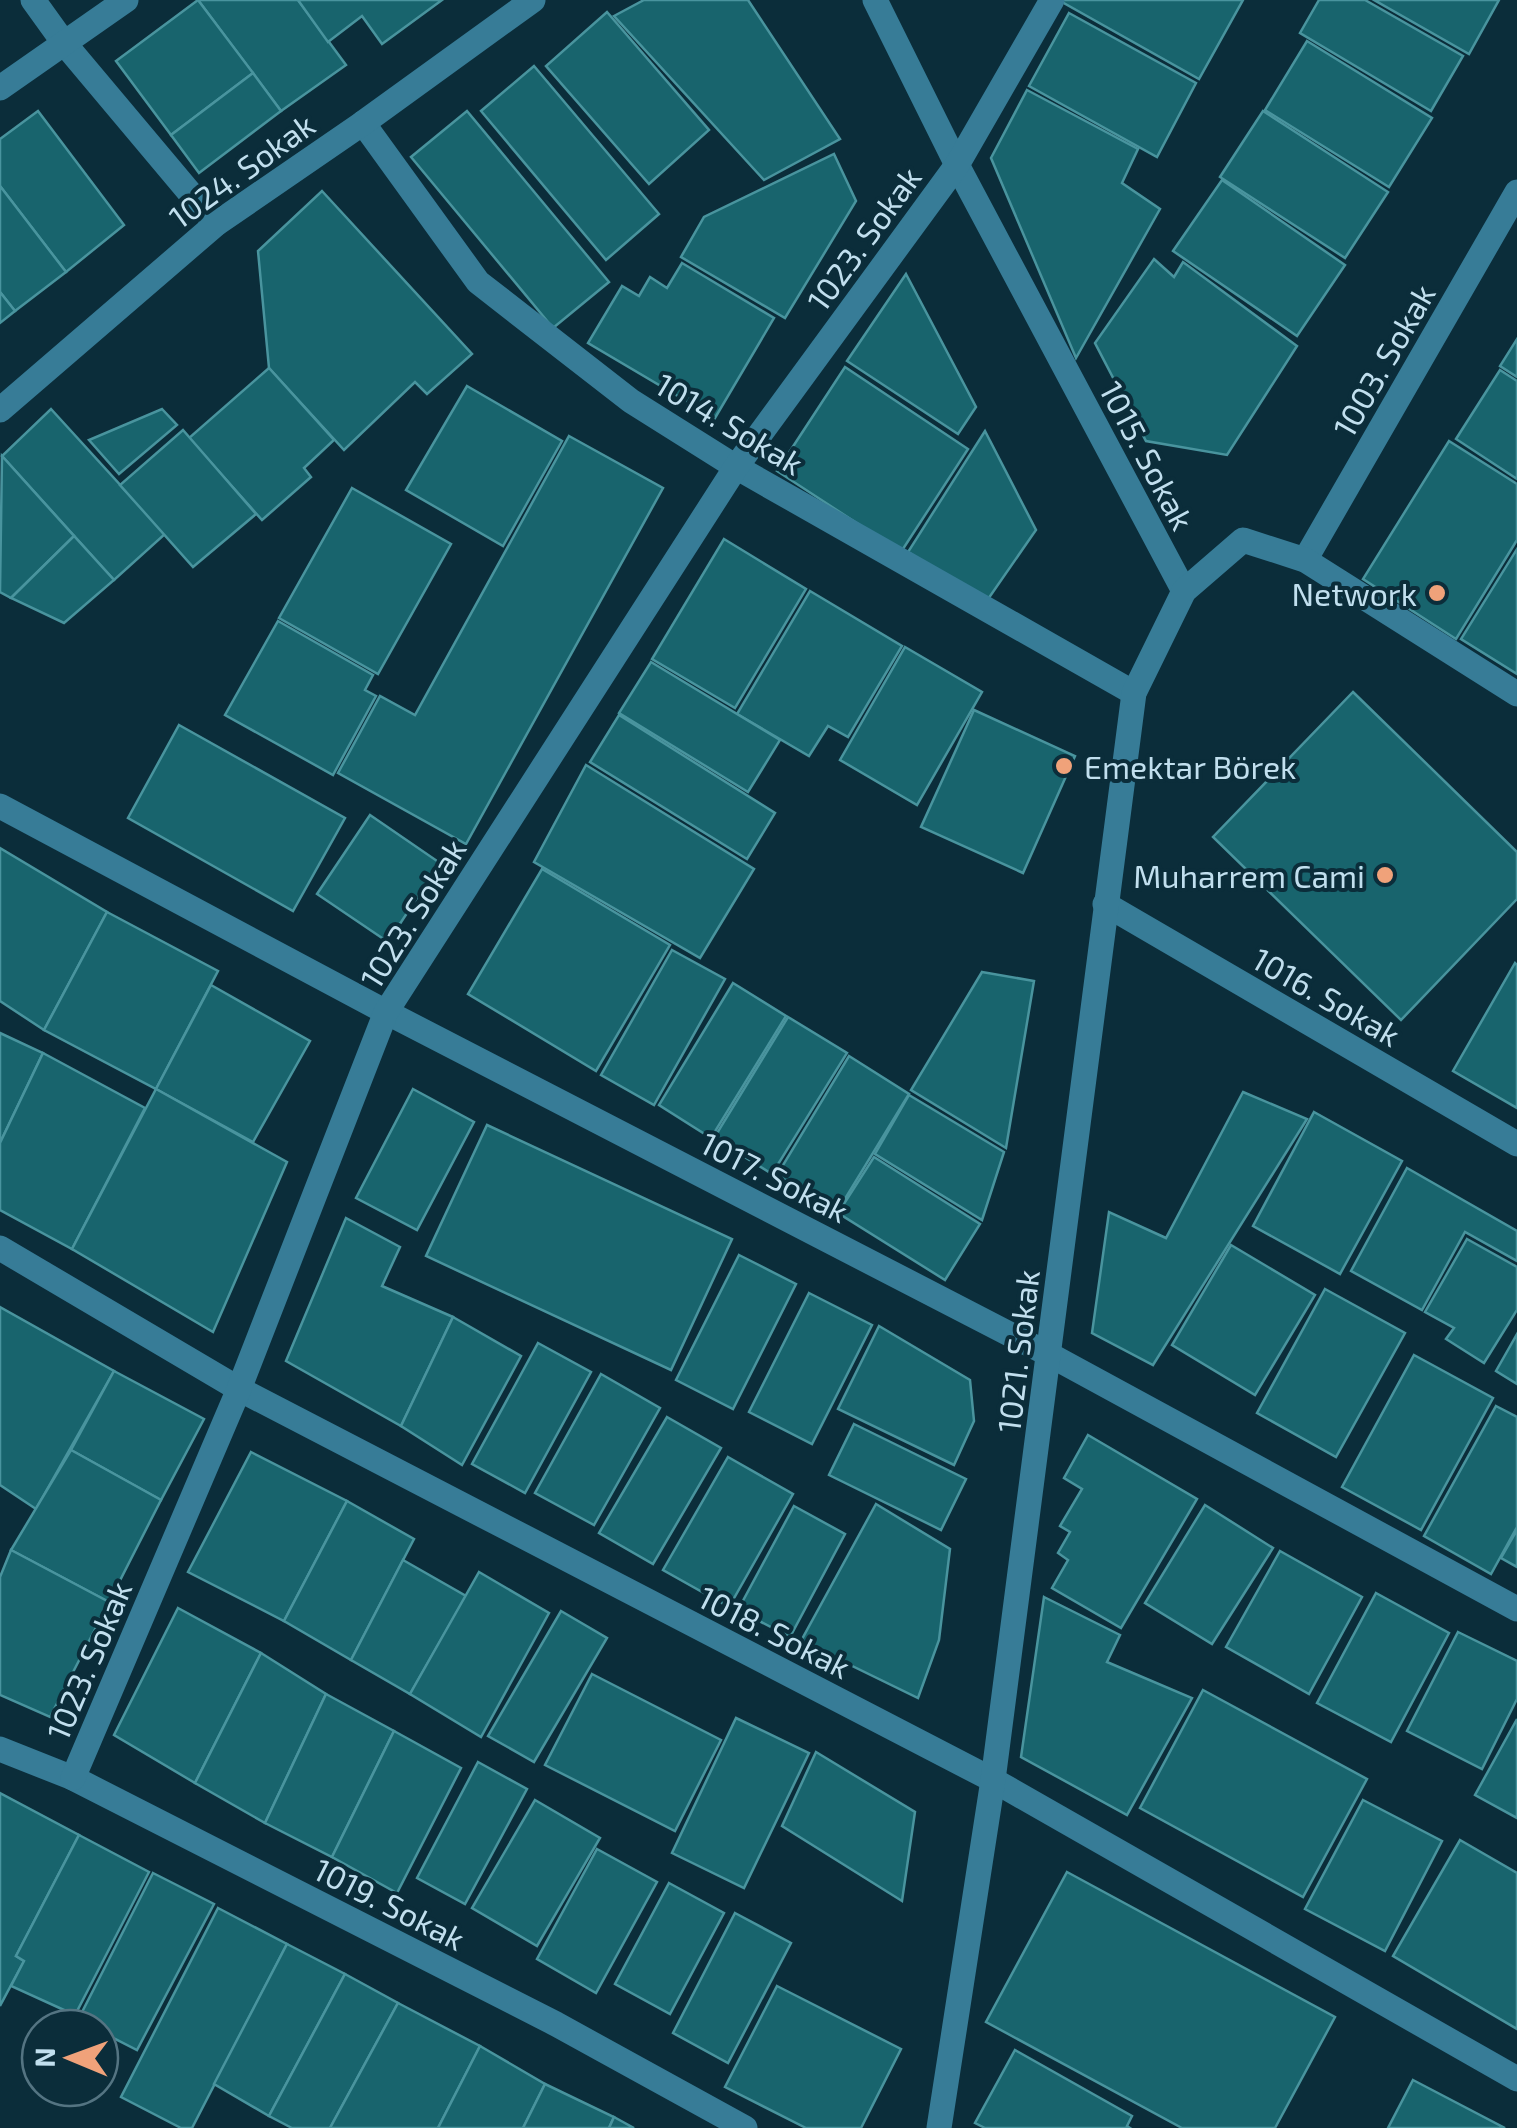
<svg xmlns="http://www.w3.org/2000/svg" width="1517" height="2128" viewBox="0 0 1517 2128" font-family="'Exo 2',sans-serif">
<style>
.building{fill:#18646d;stroke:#49949e;stroke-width:2.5}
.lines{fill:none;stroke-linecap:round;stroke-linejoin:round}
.minor{stroke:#377c97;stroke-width:25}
.poi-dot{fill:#f0a27a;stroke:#0b2d3a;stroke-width:4}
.labels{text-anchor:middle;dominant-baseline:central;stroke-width:8;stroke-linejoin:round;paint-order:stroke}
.street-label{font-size:32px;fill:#c1dfee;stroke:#0b2d3a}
.poi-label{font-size:32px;fill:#c1dfee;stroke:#0b2d3a;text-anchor:end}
</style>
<rect width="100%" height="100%" fill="#0b2d3a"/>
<!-- building -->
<g class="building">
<polygon points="198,0 298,0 346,65 281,111"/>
<polygon points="198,0 253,73 171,135 116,61"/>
<polygon points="298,0 442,0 382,44 362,16 328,42"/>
<polygon points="644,0 748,0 840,139 764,180 614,16"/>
<polygon points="1063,0 1243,0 1199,79 1062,2"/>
<polygon points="1319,0 1365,0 1463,56 1431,111 1300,33"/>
<polygon points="1374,0 1499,0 1469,54"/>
<polygon points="607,12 709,130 649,184 546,66"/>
<polygon points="1069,13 1196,83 1157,157 1029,86"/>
<polygon points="1307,41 1432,118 1389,187 1265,110"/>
<polygon points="534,66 659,214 606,260 481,111"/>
<polygon points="253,73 281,111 199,173 171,135"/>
<polygon points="1027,90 1138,149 1122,183 1160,209 1076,358 991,158"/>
<polygon points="38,111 124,225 66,272 0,186 0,139"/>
<polygon points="467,111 609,282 553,328 411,157"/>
<polygon points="1263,111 1388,192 1345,258 1220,177"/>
<polygon points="834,154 856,201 785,318 681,257 704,217"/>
<polygon points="1222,180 1345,265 1297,336 1173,251"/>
<polygon points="0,186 66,272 15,311 0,292"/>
<polygon points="322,191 472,354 427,394 415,382 344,450 269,368 258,251"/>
<polygon points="1154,259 1174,277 1183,262 1297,346 1227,455 1146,441 1095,343"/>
<polygon points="682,263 774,318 715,418 588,343 622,286 639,296 650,277 667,288"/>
<polygon points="906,274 976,407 958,434 847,361"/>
<polygon points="0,292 15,311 0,323"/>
<polygon points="1517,339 1517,377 1500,366"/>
<polygon points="845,367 968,449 901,552 777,471"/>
<polygon points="269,368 334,440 304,468 311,477 262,520 189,438"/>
<polygon points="1500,370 1517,381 1517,479 1456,439"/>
<polygon points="467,386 562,441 503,546 406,490"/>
<polygon points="51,409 165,534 114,580 2,456"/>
<polygon points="162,409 177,425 119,474 89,440"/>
<polygon points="183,430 256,514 193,567 120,485"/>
<polygon points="985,431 1036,530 986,602 908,552"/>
<polygon points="569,436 663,488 466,844 338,773 380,696 415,715"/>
<polygon points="1449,441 1517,484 1517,540 1456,639 1363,579"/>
<polygon points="2,456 74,536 11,598 0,592"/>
<polygon points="352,488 451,544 378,674 279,618"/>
<polygon points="74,536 114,580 64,623 11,598"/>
<polygon points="724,539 806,589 735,708 652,659"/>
<polygon points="1517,549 1517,674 1461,639"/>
<polygon points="810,591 902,646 848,737 828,726 809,756 737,714"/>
<polygon points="278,621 373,675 365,690 376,696 333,775 225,715"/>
<polygon points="905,647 982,692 917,805 840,760"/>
<polygon points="651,662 780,740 748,792 619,713"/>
<polygon points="1353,692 1517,852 1517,899 1401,1020 1213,837"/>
<polygon points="974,710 1075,756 1023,873 921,827"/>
<polygon points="619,715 775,813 747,859 590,762"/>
<polygon points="179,725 345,818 293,911 128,818"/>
<polygon points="586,765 754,869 700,958 534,862"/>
<polygon points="370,815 440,863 388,942 317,894"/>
<polygon points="0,848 107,912 44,1030 0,1001"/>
<polygon points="542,869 670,945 596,1071 468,994"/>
<polygon points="107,912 218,971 156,1089 44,1030"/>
<polygon points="672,950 725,979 654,1105 601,1075"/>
<polygon points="1515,963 1517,965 1517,1108 1453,1071"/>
<polygon points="982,972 1034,981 1006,1148 911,1090"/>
<polygon points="733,983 786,1016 711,1138 659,1105"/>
<polygon points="211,985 310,1041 253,1142 156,1089"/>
<polygon points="788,1017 847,1053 772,1174 714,1138"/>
<polygon points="0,1033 43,1053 0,1143"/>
<polygon points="43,1053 145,1108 72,1249 0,1210 0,1143"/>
<polygon points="849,1056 909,1094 837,1212 777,1175"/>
<polygon points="156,1089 287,1162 213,1332 72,1249"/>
<polygon points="413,1089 474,1122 417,1230 356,1198"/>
<polygon points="1243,1092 1307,1119 1153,1365 1092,1333 1109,1212 1166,1238"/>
<polygon points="909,1095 1004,1152 982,1220 875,1154"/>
<polygon points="1314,1112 1402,1161 1340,1274 1253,1226"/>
<polygon points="487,1125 732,1239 671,1370 426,1256"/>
<polygon points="874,1157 980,1224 945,1280 838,1213"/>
<polygon points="1407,1168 1517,1231 1517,1261 1465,1232 1422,1310 1351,1271"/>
<polygon points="346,1218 400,1247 382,1286 453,1317 401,1426 286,1361"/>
<polygon points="1467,1239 1517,1267 1517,1310 1484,1363 1446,1339 1454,1328 1425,1312"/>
<polygon points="1231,1245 1315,1295 1255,1395 1172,1345"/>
<polygon points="739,1255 796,1284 733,1409 676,1380"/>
<polygon points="1325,1289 1405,1333 1336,1457 1257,1413"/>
<polygon points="809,1293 872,1325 812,1444 749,1412"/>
<polygon points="0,1307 114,1371 36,1509 0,1485"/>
<polygon points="453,1317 521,1356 462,1465 401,1426"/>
<polygon points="879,1326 970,1380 974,1421 954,1465 838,1409"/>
<polygon points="1517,1334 1517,1384 1496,1371"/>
<polygon points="538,1343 591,1372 525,1493 472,1464"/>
<polygon points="1414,1355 1493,1398 1421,1530 1342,1487"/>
<polygon points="114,1371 204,1419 161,1500 71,1450"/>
<polygon points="601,1374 660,1408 594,1525 535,1493"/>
<polygon points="1496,1406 1517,1417 1517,1527 1491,1574 1424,1536"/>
<polygon points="667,1417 721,1448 653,1564 599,1533"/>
<polygon points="854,1424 966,1479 941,1530 829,1475"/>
<polygon points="1088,1435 1197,1499 1121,1628 1052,1588 1068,1560 1058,1553 1070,1532 1060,1526 1082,1489 1064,1478"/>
<polygon points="71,1450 161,1500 109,1602 11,1550"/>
<polygon points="251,1452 347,1501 284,1621 188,1572"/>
<polygon points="728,1457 793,1494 729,1607 663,1570"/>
<polygon points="347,1501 414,1539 351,1660 284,1621"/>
<polygon points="876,1504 950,1549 939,1640 918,1698 801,1641"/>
<polygon points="1205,1505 1273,1548 1212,1644 1145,1603"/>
<polygon points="794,1506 845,1534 790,1637 738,1610"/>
<polygon points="1517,1530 1517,1567 1501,1558"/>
<polygon points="11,1550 109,1602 50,1717 0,1695 0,1577"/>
<polygon points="1280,1551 1362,1597 1309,1694 1226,1647"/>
<polygon points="403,1560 466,1596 410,1694 351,1660"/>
<polygon points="479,1572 549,1613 481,1737 410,1694"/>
<polygon points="1376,1593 1449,1633 1391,1742 1317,1703"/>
<polygon points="1044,1597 1120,1635 1107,1662 1192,1698 1127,1815 1021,1757"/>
<polygon points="178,1608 261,1653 195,1783 114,1735"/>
<polygon points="561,1611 607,1638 534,1762 488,1736"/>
<polygon points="1458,1632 1517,1661 1517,1699 1482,1769 1407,1731"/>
<polygon points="261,1653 326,1694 265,1823 195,1783"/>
<polygon points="592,1674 721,1740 675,1831 545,1765"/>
<polygon points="1203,1690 1367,1779 1303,1897 1140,1808"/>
<polygon points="326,1694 394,1731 332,1857 265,1823"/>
<polygon points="736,1718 809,1753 744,1888 672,1853"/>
<polygon points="1517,1719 1517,1818 1475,1795"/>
<polygon points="394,1731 461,1768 397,1893 332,1857"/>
<polygon points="816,1752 915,1812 902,1901 782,1826"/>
<polygon points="478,1762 527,1789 465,1904 417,1878"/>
<polygon points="0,1793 79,1835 16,1956 24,1961 0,2006"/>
<polygon points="535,1800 600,1838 537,1946 472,1908"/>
<polygon points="1363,1800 1442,1841 1385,1951 1305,1909"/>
<polygon points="79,1835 149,1872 75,2015 11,1986 24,1961 16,1956"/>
<polygon points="1460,1840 1517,1873 1517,2029 1393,1956"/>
<polygon points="597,1849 657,1882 596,1993 537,1959"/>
<polygon points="1067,1872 1335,2017 1275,2128 1182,2128 986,2022"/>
<polygon points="153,1873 214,1904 137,2050 78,2020"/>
<polygon points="669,1883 724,1913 670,2014 615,1984"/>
<polygon points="218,1908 287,1944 192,2128 181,2128 121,2097"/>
<polygon points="735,1913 791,1943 728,2063 673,2033"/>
<polygon points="287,1944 345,1974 269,2116 214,2084"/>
<polygon points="345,1974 398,2003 330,2128 292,2128 269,2116"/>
<polygon points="777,1986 901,2049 861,2128 806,2128 725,2087"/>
<polygon points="398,2003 480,2046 438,2128 330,2128"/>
<polygon points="480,2046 545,2084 523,2128 438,2128"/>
<polygon points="1015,2050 1132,2116 1127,2126 1130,2128 985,2128 975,2123"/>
<polygon points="1413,2080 1505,2128 1388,2128"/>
<polygon points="545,2084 614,2117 609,2128 523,2128"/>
<polygon points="614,2117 634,2128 609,2128"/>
</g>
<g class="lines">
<!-- minor -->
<g class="minor">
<polyline points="33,0 64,43 216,224"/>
<polyline points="875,0 957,165 1184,591"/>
<polyline points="0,88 126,0"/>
<polyline points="363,123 478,282 631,401 736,467 1134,693"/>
<polyline points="0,410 216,224 363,123 533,0"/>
<polyline points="1305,560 1517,192"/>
<polyline points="0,806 386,1012 1050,1355 1517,1609"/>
<polyline points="1105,904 1517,1144"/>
<polyline points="0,1248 239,1389 993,1780 1517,2079"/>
<polyline points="0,1749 73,1778 556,2024 745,2128"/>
<polyline points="73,1778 239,1389 386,1012 736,467 957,165 1052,0"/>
<polyline points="939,2128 993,1780 1134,693 1184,591 1243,540 1305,560 1517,694"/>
</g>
</g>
<!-- markers -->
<g class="poi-dot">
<circle cx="1437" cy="593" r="10"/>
<circle cx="1064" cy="766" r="10"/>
<circle cx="1385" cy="875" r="10"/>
</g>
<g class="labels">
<!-- street labels -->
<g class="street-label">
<text transform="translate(241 170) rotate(-36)">1024. Sokak</text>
<text transform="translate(863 238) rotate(-54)">1023. Sokak</text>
<text transform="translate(1383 360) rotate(-60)">1003. Sokak</text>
<text transform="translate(730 423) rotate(31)">1014. Sokak</text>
<text transform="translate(1148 455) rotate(62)">1015. Sokak</text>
<text transform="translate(412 913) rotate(-58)">1023. Sokak</text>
<text transform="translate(1327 996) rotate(30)">1016. Sokak</text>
<text transform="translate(775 1176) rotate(27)">1017. Sokak</text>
<text transform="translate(1017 1351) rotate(-83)">1021. Sokak</text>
<text transform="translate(775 1631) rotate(27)">1018. Sokak</text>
<text transform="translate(88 1660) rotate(-67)">1023. Sokak</text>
<text transform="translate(390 1903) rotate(27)">1019. Sokak</text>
</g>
<!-- poi labels -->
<g class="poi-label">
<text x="1417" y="593">Network</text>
<text x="1084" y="766" text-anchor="start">Emektar Börek</text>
<text x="1365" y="875">Muharrem Cami</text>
</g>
</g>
<!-- north arrow -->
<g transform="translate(70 2058) rotate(271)"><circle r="48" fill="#0b2d3a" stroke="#547482" stroke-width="2.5"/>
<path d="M0-8L18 38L0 25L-18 38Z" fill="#f0a27a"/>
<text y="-15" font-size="28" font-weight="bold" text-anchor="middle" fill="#c1dfee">N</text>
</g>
</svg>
